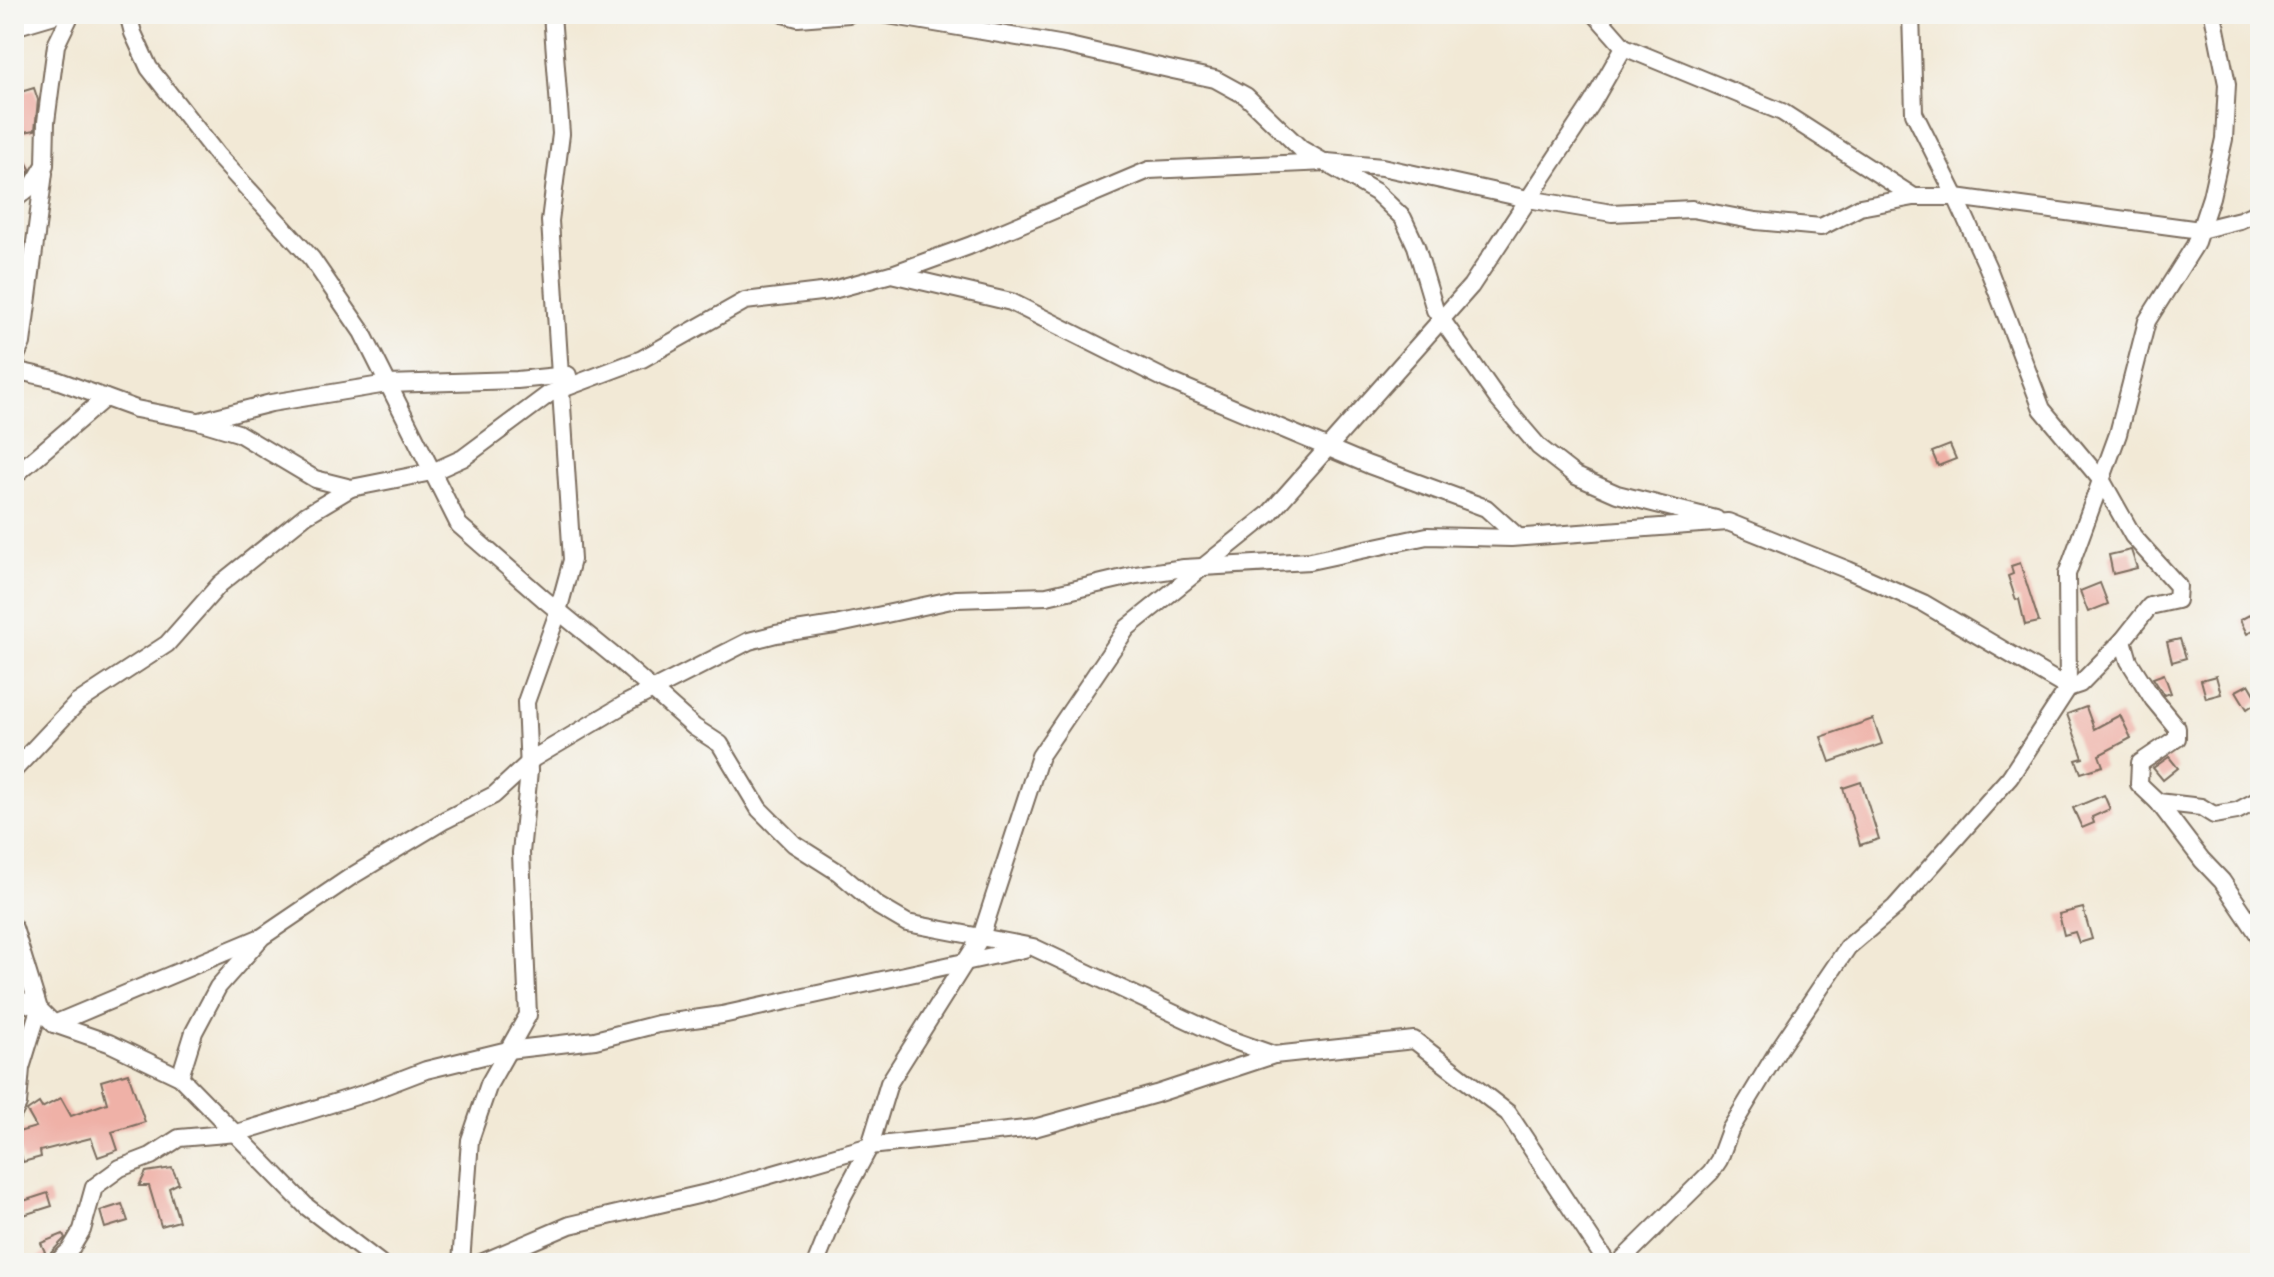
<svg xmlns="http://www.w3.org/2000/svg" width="2274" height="1277" viewBox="0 0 2274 1277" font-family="'EB Garamond',serif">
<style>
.building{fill:#efb1a7}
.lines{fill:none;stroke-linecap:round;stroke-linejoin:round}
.minor-casing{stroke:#7b6d5e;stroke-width:20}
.minor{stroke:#fff;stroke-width:16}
</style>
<rect width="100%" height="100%" fill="#f6f6f2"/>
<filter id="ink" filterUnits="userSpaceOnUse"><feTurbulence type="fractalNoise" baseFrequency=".0125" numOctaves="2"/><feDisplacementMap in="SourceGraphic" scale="16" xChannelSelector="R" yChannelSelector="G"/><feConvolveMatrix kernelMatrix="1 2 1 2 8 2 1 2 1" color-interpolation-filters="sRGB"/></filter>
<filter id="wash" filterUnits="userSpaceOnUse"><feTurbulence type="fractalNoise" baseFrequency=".006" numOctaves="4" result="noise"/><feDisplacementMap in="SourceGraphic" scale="32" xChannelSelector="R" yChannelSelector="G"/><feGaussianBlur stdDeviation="1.8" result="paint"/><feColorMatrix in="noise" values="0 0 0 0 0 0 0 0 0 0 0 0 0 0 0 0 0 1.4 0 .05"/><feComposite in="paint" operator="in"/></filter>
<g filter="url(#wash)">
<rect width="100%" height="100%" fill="#f2e9d6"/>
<g id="blocks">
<!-- building -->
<g class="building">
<polygon points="34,88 38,100 35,130 14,134 14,94"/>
<polygon points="14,139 30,169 27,174 14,181"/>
<polygon points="1950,445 1956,459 1938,466 1932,452"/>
<polygon points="2131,550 2137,568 2113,574 2109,555"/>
<polygon points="2020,563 2039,622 2025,625 2019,599 2016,600 2008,576 2013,574 2011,566"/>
<polygon points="2100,583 2108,604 2088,612 2080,591"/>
<polygon points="2255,612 2260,627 2247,634 2240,620"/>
<polygon points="2180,639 2186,658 2172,662 2167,642"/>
<polygon points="2164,674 2171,693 2164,695 2153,678"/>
<polygon points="2216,676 2221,694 2206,698 2201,680"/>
<polygon points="2249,684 2259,701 2247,709 2236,691"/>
<polygon points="2086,707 2094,729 2120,715 2131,738 2099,755 2103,766 2081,773 2076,760 2083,758 2067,714"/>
<polygon points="1873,719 1882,744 1830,762 1821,737"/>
<polygon points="2169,757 2178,768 2163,780 2153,768"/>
<polygon points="1861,782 1879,839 1860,845 1843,788"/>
<polygon points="2104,795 2110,809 2092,817 2094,823 2082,828 2073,808"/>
<polygon points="2083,908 2092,939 2079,943 2075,932 2064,935 2059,914"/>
<polygon points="128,1073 145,1122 112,1132 118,1150 98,1157 91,1138 40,1151 41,1157 23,1162 15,1133 36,1127 27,1111 39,1103 42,1108 61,1098 71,1116 107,1103 101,1081"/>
<polygon points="172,1168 179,1183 169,1188 179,1221 161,1226 149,1186 139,1186 146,1172"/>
<polygon points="48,1193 52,1206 14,1218 14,1204"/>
<polygon points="122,1204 128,1221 105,1228 100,1211"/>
<polygon points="63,1234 65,1238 48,1256 45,1263 31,1263 45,1252 41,1243"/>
</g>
</g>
</g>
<g filter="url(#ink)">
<use href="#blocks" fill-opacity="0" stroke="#7b6d5e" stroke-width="2"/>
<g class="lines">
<!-- minor casing -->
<g class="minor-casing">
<g id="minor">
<polyline points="128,14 133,33 149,68 217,155 312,259 362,332 459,525 545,600 621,662 694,727 720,744 759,809 794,844 838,872 878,906 907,923 1033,947 1226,1038 1274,1055"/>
<polyline points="783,14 798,18 849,14"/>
<polyline points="882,14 1065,45 1173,70 1215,79 1246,96 1301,149 1376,192 1403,218 1416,246 1435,310 1497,398 1539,447 1576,476 1617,494 1716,519"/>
<polyline points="1911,14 1914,113 1956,197 1988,268 2042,409 2102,481 2133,536 2178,586 2177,600 2150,606 2123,640 2129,661 2153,699 2177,728 2177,738 2140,763 2139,784 2158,802 2202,860 2222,881 2260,937"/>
<polyline points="14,27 58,14"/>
<polyline points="1624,47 1782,112 1914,197 1956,197 2200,230 2240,220 2260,211"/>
<polyline points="14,200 33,185 45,165 46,122 56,45 71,14"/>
<polyline points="892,274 969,246 1149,170 1327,162 1382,167 1528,199 1612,213 1692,209 1756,221 1821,227 1860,207 1914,197"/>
<polyline points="14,360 22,343 44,173"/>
<polyline points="14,370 54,379 136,409 198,421 238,433 315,479 351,488 432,472 463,458 549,394 642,359 745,301 829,291 891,274 1011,302 1167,380 1369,465 1486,508 1518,537"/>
<polyline points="200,421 271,403 387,384 517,380 568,375"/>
<polyline points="14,476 105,398"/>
<polyline points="14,770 77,703 167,644 220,584 306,515 351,488"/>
<polyline points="2158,802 2201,807 2214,815 2237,811 2260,799"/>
<polyline points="14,928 39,1009 54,1024 109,1043 180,1077 307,1207 380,1263"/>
<polyline points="14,997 39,1009 21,1068 18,1104 14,1112"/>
<polyline points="54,1024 259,938"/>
<polyline points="180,1077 194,1032 218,987 262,937 352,876 445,820 494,795 534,758 625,704 749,641 776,634 835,625 956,599 1047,596 1136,575 1184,568 1310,561 1427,536 1511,538 1728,522 1848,570 1923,603 2068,688 2080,684 2123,640"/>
<polyline points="56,1263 70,1250 82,1230 94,1187 120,1168 151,1156 179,1138 237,1133 366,1093 426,1070 508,1050 595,1040 658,1024 722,1015 1024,949"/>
<polyline points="461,1263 470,1140 489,1084 528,1015 521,853 529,771 526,702 557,615 572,560 550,221 561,134 552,14"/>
<polyline points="481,1263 570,1225 715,1191 870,1146 1034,1128 1156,1094 1274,1055 1414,1040 1508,1113 1607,1263"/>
<polyline points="816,1263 843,1196 870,1146 889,1083 981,937 1040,756 1127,628 1269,514 1471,286 1592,103 1624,47 1595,14"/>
<polyline points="1619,1263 1711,1172 1719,1160 1730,1130 1779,1049 1848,947 1895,907 2010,777 2068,688 2067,574 2118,434 2147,321 2195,245 2211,197 2224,139 2227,84 2213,14"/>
</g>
</g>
<!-- minor -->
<use href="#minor" class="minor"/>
</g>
</g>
<!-- margin -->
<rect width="2274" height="1277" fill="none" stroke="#f6f6f2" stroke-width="48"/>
</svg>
